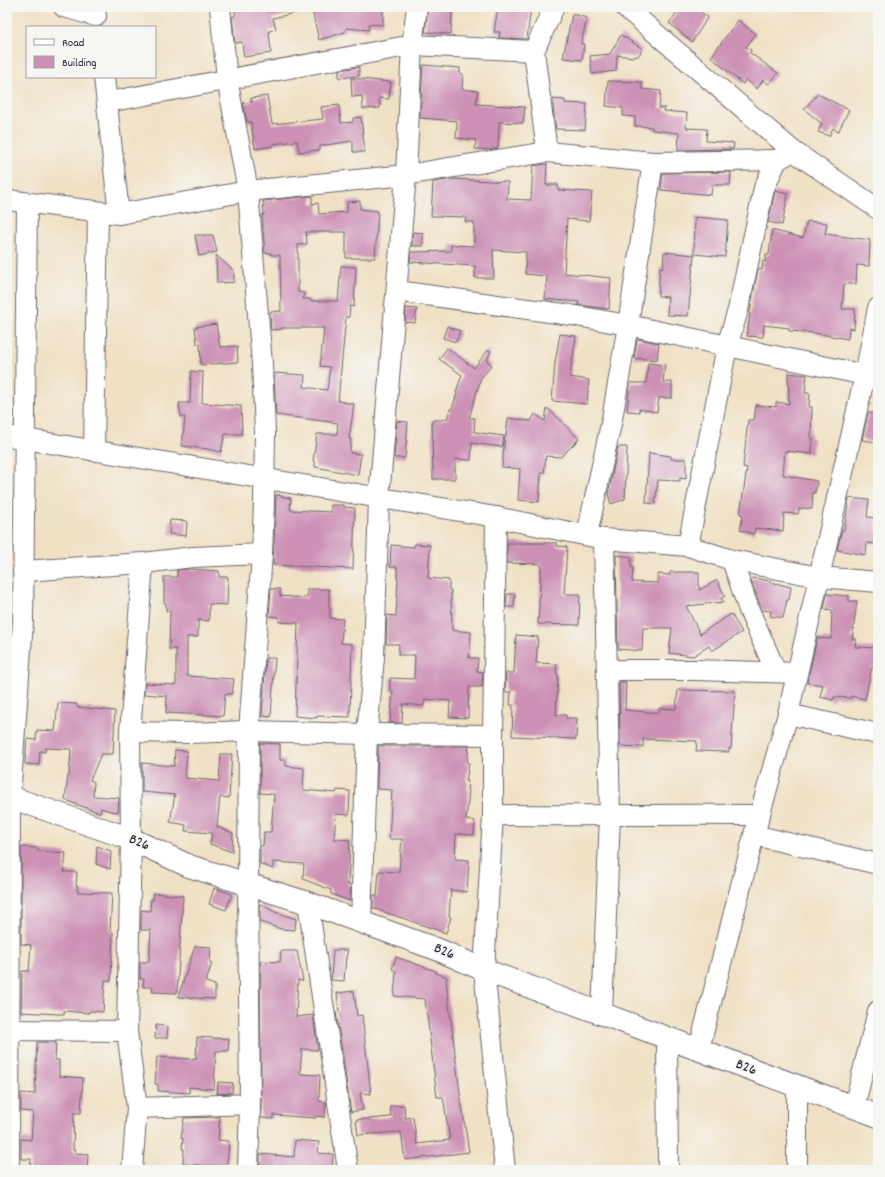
<svg xmlns="http://www.w3.org/2000/svg" width="885" height="1177" viewBox="0 0 885 1177" font-family="Dekko,sans-serif">
<style>
.building{fill:#cc91b5}
.lines{fill:none;stroke-linecap:round;stroke-linejoin:round}
.minor-casing{stroke:#6a656b;stroke-width:22}
.highway-casing{stroke:#6a656b;stroke-width:24}
.minor{stroke:#fff;stroke-width:20}
.highway{stroke:#fff;stroke-width:22}
.labels{text-anchor:middle;dominant-baseline:central;stroke-width:3.5;stroke-linejoin:round;paint-order:stroke}
.street-label{font-size:15px;fill:#22223b;stroke:#f6f6f2}
</style>
<rect width="100%" height="100%" fill="#f6f6f2"/>
<filter id="ink" filterUnits="userSpaceOnUse"><feTurbulence type="fractalNoise" baseFrequency=".025" numOctaves="2"/><feDisplacementMap in="SourceGraphic" scale="8" xChannelSelector="R" yChannelSelector="G"/><feConvolveMatrix kernelMatrix="1 2 1 2 8 2 1 2 1" color-interpolation-filters="sRGB"/></filter>
<filter id="wash" filterUnits="userSpaceOnUse"><feTurbulence type="fractalNoise" baseFrequency=".012" numOctaves="4" result="noise"/><feDisplacementMap in="SourceGraphic" scale="16" xChannelSelector="R" yChannelSelector="G"/><feGaussianBlur stdDeviation="0.9" result="paint"/><feColorMatrix in="noise" values="0 0 0 0 0 0 0 0 0 0 0 0 0 0 0 0 0 1.4 0 .05"/><feComposite in="paint" operator="in"/></filter>
<g filter="url(#wash)">
<rect width="100%" height="100%" fill="#f0e1c5"/>
<g id="blocks">
<!-- building -->
<g class="building">
<polygon points="235,7 299,7 300,12 273,18 276,29 269,31 271,53 244,57 242,42 235,43 232,17 235,16"/>
<polygon points="311,7 383,7 383,25 369,24 369,30 346,28 345,32 319,40"/>
<polygon points="428,7 450,7 450,10 452,10 451,34 425,32"/>
<polygon points="498,7 531,7 527,39 499,38 500,32 494,32"/>
<polygon points="681,7 686,7 692,11 694,8 708,17 692,42 669,23"/>
<polygon points="572,14 587,18 581,44 584,44 582,60 563,58"/>
<polygon points="738,20 756,34 746,47 751,50 750,53 778,73 769,84 763,80 757,89 746,79 743,84 711,57"/>
<polygon points="621,35 643,49 638,56 633,57 617,55 616,71 592,74 590,56 610,54"/>
<polygon points="423,65 460,68 460,73 463,74 462,89 478,91 476,104 525,107 523,123 499,122 498,148 490,150 475,149 476,140 456,138 457,121 420,118"/>
<polygon points="359,67 359,76 339,78 339,70"/>
<polygon points="351,78 391,82 389,99 379,98 380,108 363,109 362,96 352,97"/>
<polygon points="608,81 642,82 642,89 661,91 659,108 665,108 664,111 687,113 686,128 707,129 706,141 734,143 733,149 678,150 679,133 652,130 652,127 635,126 635,117 623,116 623,108 606,106"/>
<polygon points="818,94 849,110 838,132 833,128 829,136 818,132 822,124 804,109"/>
<polygon points="267,96 272,124 323,119 321,107 339,105 341,123 353,122 353,118 361,117 365,152 353,152 353,141 320,146 320,150 299,152 297,141 273,144 273,146 255,149 251,122 247,122 243,103 252,102 251,98"/>
<polygon points="553,99 565,100 565,103 587,104 585,130 556,129 553,107"/>
<polygon points="547,164 546,185 558,185 558,190 592,192 589,221 567,219 564,273 611,278 609,309 578,305 579,302 545,299 547,276 525,274 526,252 493,250 494,278 475,278 475,266 410,262 411,252 451,251 451,245 474,246 474,222 465,222 466,217 431,216 433,182 453,179 508,182 507,199 531,200 533,166"/>
<polygon points="731,172 730,185 712,185 711,195 661,190 663,173"/>
<polygon points="775,191 788,194 782,225 768,222"/>
<polygon points="312,196 312,204 318,203 319,214 347,212 347,202 360,201 360,209 378,211 375,258 346,258 346,232 306,232 307,244 298,245 298,292 304,293 303,299 310,299 310,301 338,301 341,266 356,267 354,307 350,306 349,317 346,317 338,401 354,404 349,439 351,439 350,453 361,454 358,475 315,467 315,462 313,461 317,434 337,434 338,423 276,415 274,373 305,375 304,387 327,390 330,367 320,366 324,328 282,328 282,329 271,330 270,312 281,311 280,255 271,255 271,253 265,253 262,215 264,215 263,201"/>
<polygon points="695,217 728,220 725,257 694,254"/>
<polygon points="807,221 827,223 825,234 870,240 869,266 857,265 856,284 844,284 842,309 855,309 854,329 849,328 848,339 814,333 789,331 789,328 764,325 763,337 747,336 751,305 758,269 762,270 763,261 766,262 766,255 769,255 772,230 803,238"/>
<polygon points="413,232 423,233 423,246 412,246"/>
<polygon points="195,235 213,235 217,252 199,256"/>
<polygon points="664,252 694,255 688,316 667,315 668,297 658,296 660,267 663,268"/>
<polygon points="216,255 234,271 234,282 217,283"/>
<polygon points="406,308 417,309 415,323 405,322"/>
<polygon points="216,324 220,347 237,346 238,362 201,365 200,344 197,344 195,327"/>
<polygon points="447,326 460,331 456,342 443,338"/>
<polygon points="560,334 576,336 570,377 589,380 587,404 552,401 555,363"/>
<polygon points="637,339 659,343 657,360 634,358"/>
<polygon points="447,348 474,368 488,350 491,351 487,361 492,365 481,378 469,418 475,418 474,432 504,436 502,447 472,443 471,460 455,459 455,479 433,479 432,420 443,420 443,419 447,419 450,409 452,409 457,393 456,392 462,375 439,359"/>
<polygon points="648,363 665,365 663,382 672,382 672,398 659,398 657,412 639,409 639,412 627,411 630,383 646,383"/>
<polygon points="191,371 203,372 202,403 241,406 242,434 225,434 221,452 208,449 182,446 185,417 181,417 179,403 190,403"/>
<polygon points="788,373 807,375 805,393 810,393 809,407 812,407 811,438 813,438 812,454 785,451 783,475 817,481 815,493 813,492 812,509 802,508 801,509 799,509 798,514 784,513 783,531 755,528 754,534 740,530 743,515 740,514 747,468 743,467 748,420 754,420 756,405 776,407 776,402 789,404"/>
<polygon points="547,408 564,423 563,423 579,439 561,457 546,456 544,473 541,473 539,502 518,500 520,469 502,467 505,436 506,436 508,418 531,421 535,414 545,421"/>
<polygon points="868,413 878,414 878,442 862,440"/>
<polygon points="397,421 408,422 405,458 394,458"/>
<polygon points="618,447 627,447 625,499 611,504 608,494"/>
<polygon points="649,453 671,456 671,459 686,459 686,479 680,478 680,481 658,480 655,504 646,503"/>
<polygon points="276,495 280,495 280,496 291,498 290,510 331,512 331,505 344,505 344,507 355,508 353,569 273,565"/>
<polygon points="849,498 869,500 867,517 877,518 876,531 878,531 878,544 867,543 866,555 837,550 842,530 844,530"/>
<polygon points="170,520 187,521 186,536 169,534"/>
<polygon points="507,543 557,543 557,546 567,547 564,594 580,594 579,625 538,624 541,564 507,563"/>
<polygon points="415,544 430,545 428,578 449,580 449,590 451,590 452,630 471,632 469,658 478,658 477,671 483,672 482,687 469,687 468,718 449,717 450,701 425,699 424,706 403,704 402,723 390,723 393,691 390,691 390,678 414,679 415,655 398,655 399,644 386,644 387,615 396,616 398,578 397,578 397,567 390,567 391,545 414,547"/>
<polygon points="616,555 631,557 631,567 633,567 632,582 658,583 658,574 670,575 670,572 699,572 699,590 717,580 725,596 721,598 724,602 686,606 700,634 731,614 742,632 712,651 709,646 693,656 669,653 672,628 643,628 642,651 618,649"/>
<polygon points="190,569 219,571 219,577 228,577 227,605 209,604 209,621 198,620 198,637 187,637 187,676 234,679 232,694 225,694 223,716 166,713 167,696 144,694 145,683 176,685 176,649 169,649 170,611 166,611 166,603 164,603 164,577 177,577 177,570"/>
<polygon points="752,578 771,581 771,582 791,587 789,600 787,600 783,618 770,616 771,611 762,610 751,581"/>
<polygon points="271,589 280,589 280,596 307,598 307,589 329,589 329,608 330,608 330,618 343,619 341,643 352,644 350,717 317,716 317,718 295,716 298,623 279,622 279,617 269,616"/>
<polygon points="507,594 515,594 514,607 506,607"/>
<polygon points="827,594 849,596 849,601 857,601 852,639 856,639 855,647 878,648 878,668 872,667 865,699 851,696 851,698 834,697 833,700 820,697 823,685 807,683 817,638 831,639 832,610 824,609"/>
<polygon points="516,635 538,637 536,663 557,664 556,673 558,674 556,715 566,715 566,718 577,718 576,739 512,736 513,705 510,705 511,692 505,692 506,673 514,673"/>
<polygon points="266,658 275,658 271,717 262,716"/>
<polygon points="619,682 626,682 625,710 659,713 659,708 676,709 678,690 735,691 731,749 729,748 729,752 696,751 697,741 643,739 643,747 620,746"/>
<polygon points="58,703 77,704 77,707 115,711 113,754 101,754 90,780 94,782 93,796 119,798 118,812 110,811 101,808 100,813 65,800 68,776 69,776 71,749 45,748 45,752 40,751 39,765 25,764 27,739 36,740 37,730 55,731"/>
<polygon points="260,743 280,744 280,760 286,760 286,766 304,768 303,790 336,793 337,790 350,791 349,815 336,814 334,839 350,840 348,885 351,885 350,901 331,894 331,890 303,879 304,864 273,862 273,869 260,864 260,846 263,846 264,832 271,832 274,794 260,793"/>
<polygon points="378,746 469,746 467,763 469,763 466,781 468,781 467,790 469,790 466,820 475,821 474,835 456,834 455,859 469,860 467,892 451,890 449,916 451,917 446,933 373,908 373,895 377,896 379,871 399,872 402,839 389,839 392,790 377,789"/>
<polygon points="175,750 187,751 185,778 219,781 221,754 232,754 229,798 220,797 217,827 233,833 232,852 210,844 212,833 185,831 186,825 170,822 175,795 142,792 142,763 174,766"/>
<polygon points="97,846 111,851 110,869 96,864"/>
<polygon points="21,847 38,848 38,851 66,853 64,872 77,872 76,886 78,886 77,892 112,893 110,931 113,932 111,981 105,980 103,1012 89,1011 89,1013 64,1011 64,1014 58,1014 21,1012 22,971 29,971 31,945 21,944"/>
<polygon points="214,888 232,894 226,910 209,904"/>
<polygon points="153,893 183,896 177,993 152,992 153,987 143,987 144,979 140,979 140,962 149,962 151,930 141,930 141,910 150,911 151,899 153,900"/>
<polygon points="260,904 275,912 296,919 295,930 281,929 260,922"/>
<polygon points="195,946 211,947 210,963 212,963 206,982 215,985 215,999 178,997"/>
<polygon points="333,950 348,950 346,957 344,981 331,980"/>
<polygon points="281,951 297,951 303,981 298,980 296,1017 313,1015 318,1050 302,1049 300,1074 320,1075 319,1101 326,1102 325,1117 316,1116 316,1118 273,1115 273,1119 261,1118 260,961 280,962"/>
<polygon points="396,957 436,971 436,973 447,977 446,980 460,1093 469,1152 405,1160 401,1132 358,1135 356,1120 391,1117 390,1106 404,1105 405,1118 413,1117 417,1144 450,1140 443,1097 437,1097 425,999 394,996 396,971 392,969"/>
<polygon points="354,991 357,1016 362,1015 371,1094 360,1093 363,1110 351,1112 336,1012 339,1011 337,993"/>
<polygon points="156,1025 168,1026 167,1038 155,1038"/>
<polygon points="197,1037 229,1039 228,1051 216,1051 214,1089 189,1087 189,1093 158,1091 158,1084 155,1084 157,1057 193,1059 194,1058 196,1058"/>
<polygon points="37,1042 56,1042 55,1060 59,1060 59,1076 83,1078 81,1113 74,1113 73,1150 75,1150 75,1153 88,1154 87,1170 48,1169 48,1170 30,1170 31,1159 21,1159 21,1139 31,1140 33,1112 21,1111 21,1093 35,1094"/>
<polygon points="218,1082 233,1083 232,1093 217,1094"/>
<polygon points="220,1117 218,1140 229,1141 227,1167 183,1164 184,1149 182,1149 183,1138 181,1138 184,1118"/>
<polygon points="295,1140 319,1142 318,1153 333,1154 332,1170 260,1170 260,1154 294,1157"/>
</g>
</g>
</g>
<g filter="url(#ink)">
<use href="#blocks" fill-opacity="0" stroke="#6a656b" stroke-width="1"/>
<g class="lines">
<!-- minor casing -->
<g class="minor-casing">
<g id="minor">
<polyline points="64,7 96,16"/>
<polyline points="220,7 227,79 248,191 262,364 265,432 264,503 262,554 249,731 248,884 250,1104 248,1170"/>
<polyline points="625,7 793,151 878,209"/>
<polyline points="104,77 119,214"/>
<polyline points="108,102 412,45 534,51"/>
<polyline points="547,152 534,51 554,7"/>
<polyline points="7,200 119,214 248,191 406,175 547,152 653,162 777,160"/>
<polyline points="397,291 571,315 628,325 865,375"/>
<polyline points="7,436 496,517 604,539 688,546 732,560 819,577 878,582"/>
<polyline points="94,451 98,212"/>
<polyline points="496,517 494,678 493,735 493,815 484,970 505,1170"/>
<polyline points="587,535 612,419 628,325 653,162"/>
<polyline points="688,546 727,346 738,310 764,188 777,160 793,151"/>
<polyline points="732,560 749,610 776,672"/>
<polyline points="23,571 143,563 193,557 262,554"/>
<polyline points="607,670 694,670 796,673"/>
<polyline points="788,714 878,734"/>
<polyline points="130,732 187,733 249,731 367,734 493,735"/>
<path d="M 493,815 C 582,816 671,814 760,815"/>
<polyline points="754,835 878,864"/>
<polyline points="308,903 348,1170"/>
<polyline points="361,922 367,734 374,657 379,498 406,175 412,45 417,7"/>
<polyline points="602,1013 610,816 604,539"/>
<polyline points="7,1030 127,1031"/>
<polyline points="667,1038 668,1170"/>
<polyline points="699,1049 754,835 788,714 865,375 878,308"/>
<polyline points="797,1087 797,1170"/>
<polyline points="854,1107 878,1011"/>
<polyline points="137,1108 250,1104"/>
<polyline points="9,1170 10,797 23,622 27,203"/>
<polyline points="132,1170 137,1108 127,1031 131,839 130,732 143,563"/>
</g>
</g>
<!-- highway casing -->
<g class="highway-casing">
<polyline id="highway" points="7,796 131,839 189,866 308,903 439,950 484,970 878,1116"/>
</g>
<!-- minor -->
<use href="#minor" class="minor"/>
<!-- highway -->
<use href="#highway" class="highway"/>
</g>
</g>
<g class="labels">
<!-- street labels -->
<g class="street-label">
<text transform="translate(139 843) rotate(23)">B26</text>
<text transform="translate(444 952) rotate(23)">B26</text>
<text transform="translate(746 1068) rotate(21)">B26</text>
</g>
</g>
<!-- margin -->
<rect width="885" height="1177" fill="none" stroke="#f6f6f2" stroke-width="24"/>
<!-- legend -->
<rect x="26" y="26" width="130" height="52" fill="#f6f6f2" stroke="#a1a1a9"/>
<rect x="34" y="39" width="20" height="6" fill="#ffffff" stroke="#a1a1a9"/>
<text x="62" y="46" font-size="12" fill="#22223b">Road</text>
<rect x="34" y="56" width="20" height="12" fill="#cc91b5" stroke="#a1a1a9"/>
<text x="62" y="66" font-size="12" fill="#22223b">Building</text>
</svg>
